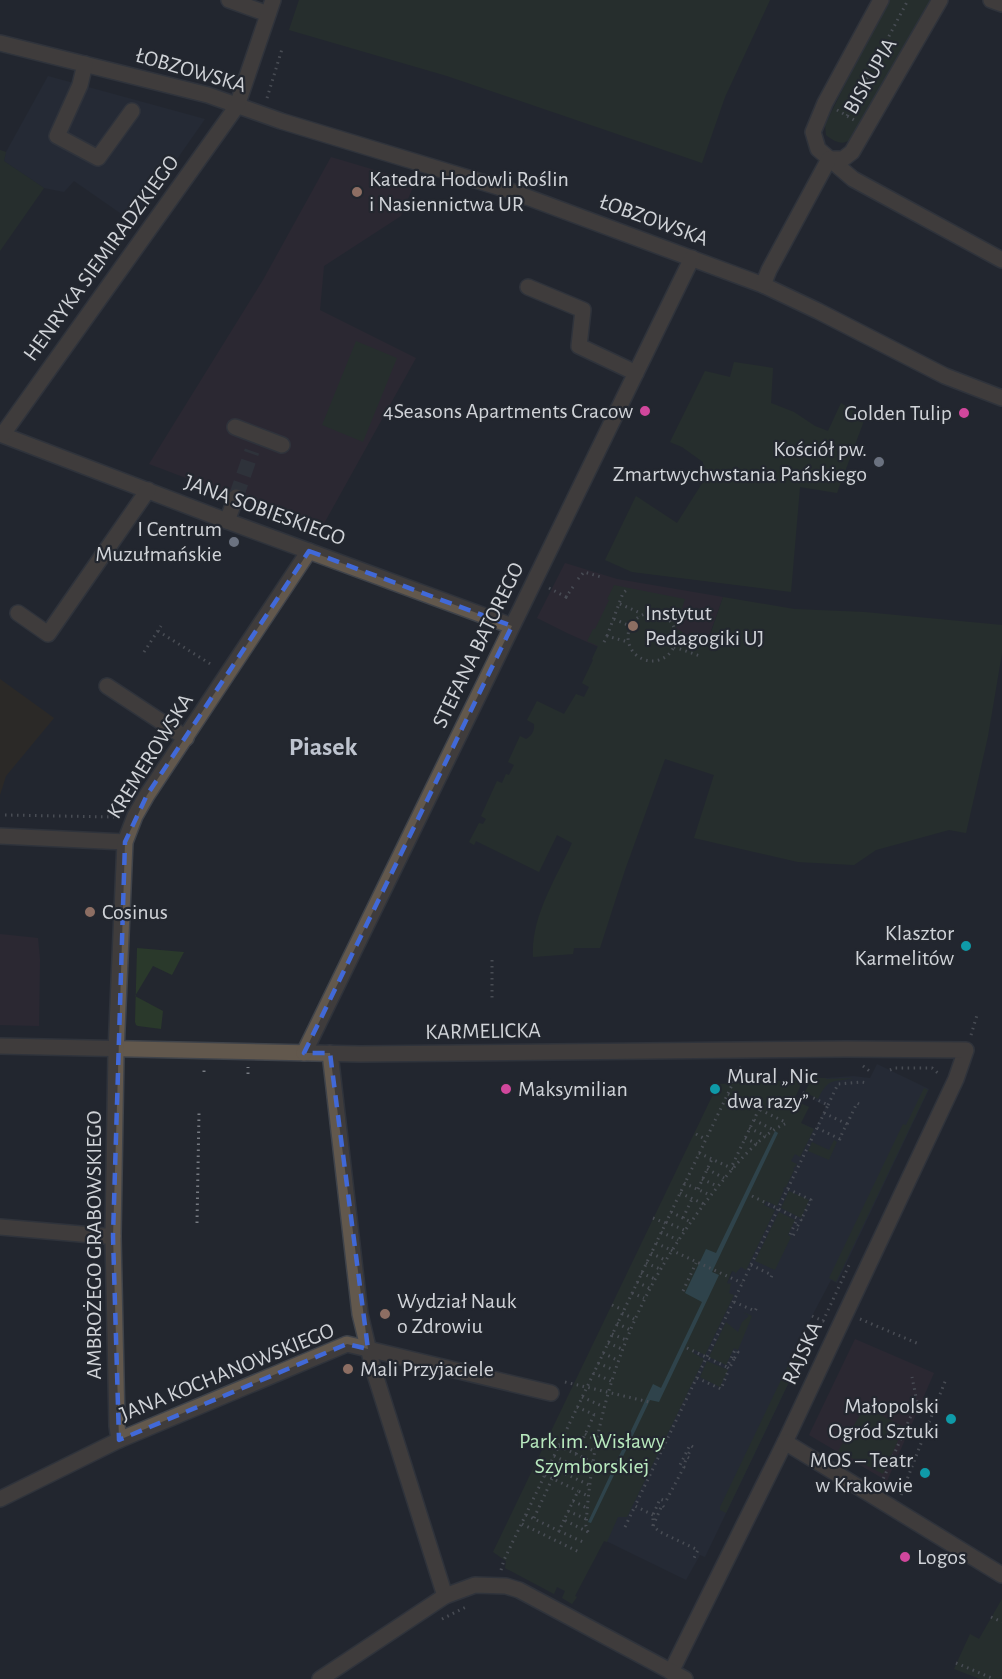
<svg xmlns="http://www.w3.org/2000/svg" width="1002" height="1679" viewBox="0 0 1002 1679" font-family="'Alegreya Sans',sans-serif">
<style>
.built{fill:#282f3d}
.industrial{fill:#362d1d}
.education{fill:#362a37}
.green{fill:#2a392b}
.water{fill:#3e676d}
.lines{fill:none;stroke-linecap:round;stroke-linejoin:round}
.minor-tunnel{stroke:#3d4148;stroke-width:15;stroke-dasharray:15 8;stroke-linecap:butt}
.minor-casing{stroke:#3f434a;stroke-width:18}
.path{stroke:#777b82;stroke-width:3;stroke-dasharray:1.5 4.5;stroke-linecap:butt}
.minor{stroke:#62584d;stroke-width:15}
.marked{fill:none;stroke:#4169d8;stroke-width:4.5;stroke-dasharray:12 8;stroke-linejoin:round}
.education-dot{fill:#8d6e63;stroke:#23272f;stroke-width:2}
.hotel-dot{fill:#d1479c;stroke:#23272f;stroke-width:2}
.worship-dot{fill:#6b7280;stroke:#23272f;stroke-width:2}
.culture-dot{fill:#0f9aa8;stroke:#23272f;stroke-width:2}
.labels{text-anchor:middle;dominant-baseline:central;stroke-width:4.5;stroke-linejoin:round;paint-order:stroke}
.street-label{font-size:22px;fill:#d0d3d8;stroke:#23272f}
.poi-label{font-size:22px;fill:#d0d3d8;stroke:#23272f;text-anchor:start}
.park-label{font-size:22px;fill:#b8e9be;stroke:#23272f}
.quarter-label{font-size:26px;font-weight:bold;fill:#bec4cf;stroke:#23272f}
</style>
<rect width="100%" height="100%" fill="#23272f"/>
<!-- built -->
<g class="built">
<polygon points="48,76 205,119 133,222 74,181 64,192 44,188 4,161 6,152"/>
<polygon points="877,1064 929,1089 837,1283 831,1280 812,1316 795,1353 801,1357 705,1557 700,1555 686,1580 604,1540 803,1124 815,1129 826,1106 815,1101 826,1078 853,1076 870,1078"/>
</g>
<!-- industrial -->
<polygon class="industrial" points="0,679 54,718 6,776 0,795"/>
<!-- education -->
<g class="education">
<polygon points="331,157 415,182 401,216 324,266 320,310 416,358 321,529 149,464 263,280"/>
<polygon points="565,563 617,579 723,597 691,688 567,633 537,618"/>
<polygon points="0,934 38,938 40,959 39,1026 0,1025"/>
<polygon points="855,1339 934,1373 887,1481 809,1435"/>
</g>
<!-- green -->
<g class="green">
<polygon points="299,0 770,0 725,97 702,163 447,76 289,30"/>
<path d="M 887,0 L 931,0 L 853,137 C 844,147 835,142 826,135 L 825,125 Z"/>
<polygon points="0,150 6,152 4,161 44,188 0,251"/>
<polygon points="356,341 397,358 363,442 322,425"/>
<polygon points="734,362 773,368 771,403 794,412 815,426 828,431 841,403 865,418 837,493 800,487 791,592 632,572 605,560 636,496 677,523 703,482 703,462 682,447 670,442 705,371 730,377"/>
<path d="M 614,585 L 685,599 L 676,628 L 687,635 L 692,632 L 709,638 L 723,597 L 794,609 L 864,612 L 1002,625 L 1002,653 L 988,736 L 966,833 L 949,830 L 876,850 L 854,865 L 798,862 L 694,838 L 714,775 L 665,759 L 625,870 L 600,948 L 574,948 L 573,954 L 533,957 C 531,916 556,879 572,843 L 557,835 L 539,872 L 476,841 L 474,845 L 469,842 L 479,823 L 483,824 L 486,819 L 481,816 L 497,781 L 502,783 L 506,774 L 509,775 L 514,765 L 508,762 L 520,736 L 526,739 C 532,736 535,730 534,724 L 527,720 L 537,701 L 564,714 L 576,694 L 584,697 L 589,687 L 582,683 L 593,660 L 592,659 L 598,646 L 587,641 L 593,629 L 595,629 L 609,600 L 607,599 Z"/>
<polygon points="137,948 184,952 172,975 153,966 135,996 163,1011 161,1029 138,1026 136,1025 135,1022"/>
<polygon points="796,1078 804,1078 794,1100 809,1107 801,1123 814,1129 800,1157 795,1154 791,1161 797,1164 795,1167 793,1168 794,1170 786,1187 783,1188 784,1190 777,1206 766,1201 764,1205 775,1210 746,1270 741,1267 735,1274 735,1272 732,1271 727,1283 729,1284 731,1283 729,1293 734,1295 705,1355 695,1350 693,1353 704,1359 627,1517 618,1517 607,1542 604,1541 575,1596 577,1597 572,1604 562,1598 565,1591 557,1587 554,1594 505,1568 506,1561 493,1552 718,1084 796,1080"/>
<path d="M 812,1078 L 826,1078 L 826,1079 L 853,1078 C 834,1083 829,1076 818,1099 L 805,1092 Z"/>
<polygon points="924,1088 928,1090 836,1282 829,1278 903,1124 906,1125"/>
<polygon points="834,1140 837,1142 829,1160 808,1151 812,1142 829,1150"/>
<polygon points="789,1191 809,1200 801,1218 781,1208"/>
<polygon points="779,1212 795,1220 788,1235 791,1237 775,1270 755,1261"/>
<polygon points="743,1312 752,1316 738,1350 734,1348 726,1365 709,1357 726,1322 738,1332 742,1322 749,1316"/>
<polygon points="794,1353 801,1357 726,1513 720,1510 720,1507"/>
<polygon points="707,1361 728,1370 720,1387 700,1377"/>
<polygon points="865,1407 904,1427 883,1474 838,1451"/>
<polygon points="1002,1599 1002,1679 980,1679 954,1669 970,1634 979,1639"/>
</g>
<!-- water -->
<polygon class="water" points="775,1131 778,1133 712,1272 719,1275 659,1402 650,1400 591,1523 588,1522 653,1384 661,1388 702,1302 685,1293 706,1249 716,1253"/>
<g class="lines">
<!-- minor-tunnel -->
<polyline class="minor-tunnel" points="236,497 252,451"/>
<!-- minor casing -->
<g class="minor-casing">
<g id="minor">
<polyline points="229,0 268,14"/>
<polyline points="881,0 825,103 813,132 818,149 853,179 1002,260"/>
<polyline points="991,0 1002,4"/>
<polyline points="0,43 208,95 281,121 508,190 763,285 818,311 945,376 1002,398"/>
<polyline points="85,64 80,85 57,136 98,158 132,111"/>
<polyline points="829,159 843,159 852,152 940,0"/>
<polyline points="763,285 769,270 829,159"/>
<polyline points="528,287 583,310 579,346 636,373"/>
<polyline points="235,427 282,445"/>
<polyline points="0,434 227,521 512,626"/>
<polyline points="3,434 237,106 273,0"/>
<polyline points="227,521 236,497"/>
<polyline points="18,613 48,634 148,490"/>
<polyline points="107,686 186,738"/>
<polyline points="0,836 125,842"/>
<polyline points="0,1046 360,1054 846,1049 966,1050 956,1079 785,1442 671,1672"/>
<polyline points="304,1053 692,258"/>
<polyline points="330,1053 360,1314 373,1368 445,1596"/>
<polyline points="0,1227 104,1236 113,1236"/>
<polyline points="119,1440 117,1426 113,1236 116,1052 125,842 135,816 147,795 309,551"/>
<polyline points="785,1442 1002,1575"/>
<polyline points="0,1499 119,1440 347,1344 551,1393"/>
<polyline points="320,1679 445,1596 475,1585 506,1586 519,1590 685,1679"/>
</g>
</g>
<!-- path -->
<g class="path">
<polyline points="267,98 282,49"/>
<polyline points="837,110 854,120"/>
<polyline points="847,116 908,0"/>
<polyline points="578,579 584,572 601,577"/>
<polyline points="549,588 566,597 575,584"/>
<polyline points="566,597 571,599"/>
<polyline points="620,604 638,612 640,616"/>
<circle cx="652" cy="637" r="24"/>
<polyline points="614,619 630,626"/>
<polyline points="158,631 212,665"/>
<polyline points="607,636 623,593 628,589"/>
<polyline points="604,642 607,636 628,642"/>
<polyline points="674,647 700,656"/>
<polyline points="144,652 161,626"/>
<polyline points="5,815 114,817"/>
<polyline points="492,960 492,999"/>
<polyline points="971,1035 977,1015"/>
<polyline points="493,1037 493,1030"/>
<polyline points="863,1066 872,1073"/>
<polyline points="890,1070 895,1068 932,1068 940,1075"/>
<polyline points="204,1072 204,1066"/>
<polyline points="248,1074 248,1067"/>
<polyline points="728,1094 787,1123"/>
<polyline points="828,1105 838,1084 862,1082 867,1083"/>
<polyline points="824,1113 847,1124 843,1131 845,1132"/>
<polyline points="754,1120 774,1130"/>
<polyline points="847,1124 856,1105 857,1103 859,1104"/>
<polyline points="749,1128 766,1136"/>
<polyline points="817,1128 840,1139 843,1131"/>
<polyline points="696,1134 705,1139"/>
<polyline points="745,1138 757,1144"/>
<polyline points="699,1153 731,1168"/>
<polyline points="707,1169 724,1178"/>
<polyline points="733,1169 731,1168 759,1109"/>
<polyline points="702,1179 717,1186"/>
<polyline points="684,1183 710,1195"/>
<polyline points="698,1189 712,1159"/>
<polyline points="788,1189 811,1200 801,1220"/>
<polyline points="680,1193 704,1204"/>
<polyline points="752,1196 801,1220 796,1229 798,1230"/>
<polyline points="671,1212 691,1222"/>
<polyline points="653,1218 665,1223"/>
<polyline points="683,1218 692,1199"/>
<polyline points="666,1222 684,1230"/>
<polyline points="197,1223 199,1113"/>
<polyline points="661,1232 678,1240"/>
<polyline points="794,1234 793,1236 790,1235 797,1219"/>
<polyline points="656,1243 671,1250"/>
<polyline points="671,1250 742,1283"/>
<polyline points="651,1253 665,1260"/>
<polyline points="646,1263 660,1269"/>
<polyline points="751,1265 772,1275 770,1280"/>
<polyline points="641,1273 655,1279"/>
<polyline points="637,1282 649,1288"/>
<polyline points="683,1291 696,1263"/>
<polyline points="632,1293 644,1298"/>
<polyline points="734,1302 755,1311 757,1307"/>
<polyline points="612,1305 623,1310"/>
<polyline points="622,1313 634,1319"/>
<polyline points="812,1316 823,1321 850,1263"/>
<polyline points="860,1319 919,1344"/>
<polyline points="617,1323 630,1330"/>
<polyline points="612,1334 626,1340"/>
<polyline points="608,1343 622,1349"/>
<polyline points="687,1348 727,1367"/>
<polyline points="603,1353 617,1360"/>
<polyline points="734,1359 729,1369 727,1367 735,1350 738,1352 734,1359 736,1360"/>
<polyline points="598,1363 614,1370"/>
<polyline points="593,1373 611,1381"/>
<polyline points="697,1378 721,1389 729,1369"/>
<polyline points="565,1382 649,1402"/>
<polyline points="582,1397 604,1407"/>
<polyline points="577,1407 595,1415"/>
<polyline points="585,1434 596,1440"/>
<polyline points="580,1444 594,1451"/>
<polyline points="559,1446 592,1462"/>
<polyline points="576,1454 594,1415"/>
<polyline points="554,1456 590,1473"/>
<polyline points="689,1458 687,1457 690,1451"/>
<polyline points="685,1462 687,1457"/>
<polyline points="549,1466 589,1485"/>
<polyline points="557,1469 562,1459"/>
<polyline points="545,1475 578,1491"/>
<polyline points="881,1484 917,1402 912,1377"/>
<polyline points="901,1495 946,1379"/>
<polyline points="573,1501 587,1508"/>
<polyline points="664,1507 662,1505 653,1526 660,1532 698,1550 693,1560"/>
<polyline points="568,1511 586,1519"/>
<polyline points="526,1515 559,1531"/>
<polyline points="653,1515 635,1506 828,1105 801,1092"/>
<polyline points="534,1518 552,1479"/>
<polyline points="564,1520 559,1531 583,1542"/>
<polyline points="522,1524 579,1552"/>
<polyline points="653,1526 653,1515 660,1499 666,1501 684,1467 680,1465 690,1445 693,1447"/>
<polyline points="625,1527 635,1506"/>
<path d="M 588,1532 L 586,1526 C 594,1395 637,1285 720,1184 C 737,1163 762,1133 787,1123"/>
<polyline points="588,1532 564,1520 578,1491 588,1496"/>
<polyline points="501,1570 504,1560 733,1083 734,1073 741,1067"/>
<polyline points="991,1617 1002,1622"/>
<polyline points="442,1619 468,1606"/>
<polyline points="956,1663 994,1679"/>
</g>
<!-- minor -->
<use href="#minor" class="minor"/>
</g>
<!-- marked area -->
<path d="M0 0H1002V1679H0ZM 309,551 L 512,626 L 304,1053 L 330,1053 L 368,1349 L 347,1344 L 119,1440 L 113,1236 L 125,842 L 147,795 Z" fill="#23272f" fill-opacity=".55" fill-rule="evenodd"/>
<path class="marked" d="M 309,551 L 512,626 L 304,1053 L 330,1053 L 368,1349 L 347,1344 L 119,1440 L 113,1236 L 125,842 L 147,795 Z"/>
<!-- markers -->
<g class="education-dot">
<circle cx="357" cy="192" r="6"/>
<circle cx="633" cy="626" r="6"/>
<circle cx="90" cy="912" r="6"/>
<circle cx="385" cy="1314" r="6"/>
<circle cx="348" cy="1369" r="6"/>
</g>
<g class="hotel-dot">
<circle cx="645" cy="411" r="6"/>
<circle cx="964" cy="413" r="6"/>
<circle cx="506" cy="1089" r="6"/>
<circle cx="905" cy="1557" r="6"/>
</g>
<g class="worship-dot">
<circle cx="879" cy="462" r="6"/>
<circle cx="234" cy="542" r="6"/>
</g>
<g class="culture-dot">
<circle cx="966" cy="946" r="6"/>
<circle cx="715" cy="1089" r="6"/>
<circle cx="951" cy="1419" r="6"/>
<circle cx="925" cy="1473" r="6"/>
</g>
<g class="labels">
<!-- street labels -->
<g class="street-label">
<text transform="translate(191 70) rotate(16)">ŁOBZOWSKA</text>
<text transform="translate(870 76) rotate(-60)">BISKUPIA</text>
<text transform="translate(654 220) rotate(20)">ŁOBZOWSKA</text>
<text transform="translate(101 258) rotate(-54)">HENRYKA SIEMIRADZKIEGO</text>
<text transform="translate(265 510) rotate(20)">JANA SOBIESKIEGO</text>
<text transform="translate(478 645) rotate(-64)">STEFANA BATOREGO</text>
<text transform="translate(150 756) rotate(-58)">KREMEROWSKA</text>
<text transform="translate(483 1031) rotate(-1)">KARMELICKA</text>
<text transform="translate(94 1245) rotate(-90)">AMBROŻEGO GRABOWSKIEGO</text>
<text transform="translate(802 1353) rotate(-65)">RAJSKA</text>
<text transform="translate(227 1372) rotate(-22)">JANA KOCHANOWSKIEGO</text>
</g>
<!-- poi labels -->
<g class="poi-label">
<text x="369" y="179">Katedra Hodowli Roślin<tspan x="369" dy="25">i Nasiennictwa UR</tspan></text>
<text x="633" y="411" text-anchor="end">4Seasons Apartments Cracow</text>
<text x="952" y="413" text-anchor="end">Golden Tulip</text>
<text x="867" y="449" text-anchor="end">Kościół pw.<tspan x="867" dy="25">Zmartwychwstania Pańskiego</tspan></text>
<text x="222" y="529" text-anchor="end">I Centrum<tspan x="222" dy="25">Muzułmańskie</tspan></text>
<text x="645" y="613">Instytut<tspan x="645" dy="25">Pedagogiki UJ</tspan></text>
<text x="102" y="912">Cosinus</text>
<text x="954" y="933" text-anchor="end">Klasztor<tspan x="954" dy="25">Karmelitów</tspan></text>
<text x="727" y="1076">Mural „Nic<tspan x="727" dy="25">dwa razy”</tspan></text>
<text x="518" y="1089">Maksymilian</text>
<text x="397" y="1301">Wydział Nauk<tspan x="397" dy="25">o Zdrowiu</tspan></text>
<text x="360" y="1369">Mali Przyjaciele</text>
<text x="939" y="1406" text-anchor="end">Małopolski<tspan x="939" dy="25">Ogród Sztuki</tspan></text>
<text x="913" y="1460" text-anchor="end">MOS – Teatr<tspan x="913" dy="25">w Krakowie</tspan></text>
<text x="917" y="1557">Logos</text>
</g>
<!-- park labels -->
<g class="park-label">
<text x="592" y="1441">Park im. Wisławy<tspan x="592" dy="25">Szymborskiej</tspan></text>
</g>
<!-- quarter labels -->
<g class="quarter-label">
<text x="323" y="747">Piasek</text>
</g>
</g>
</svg>
